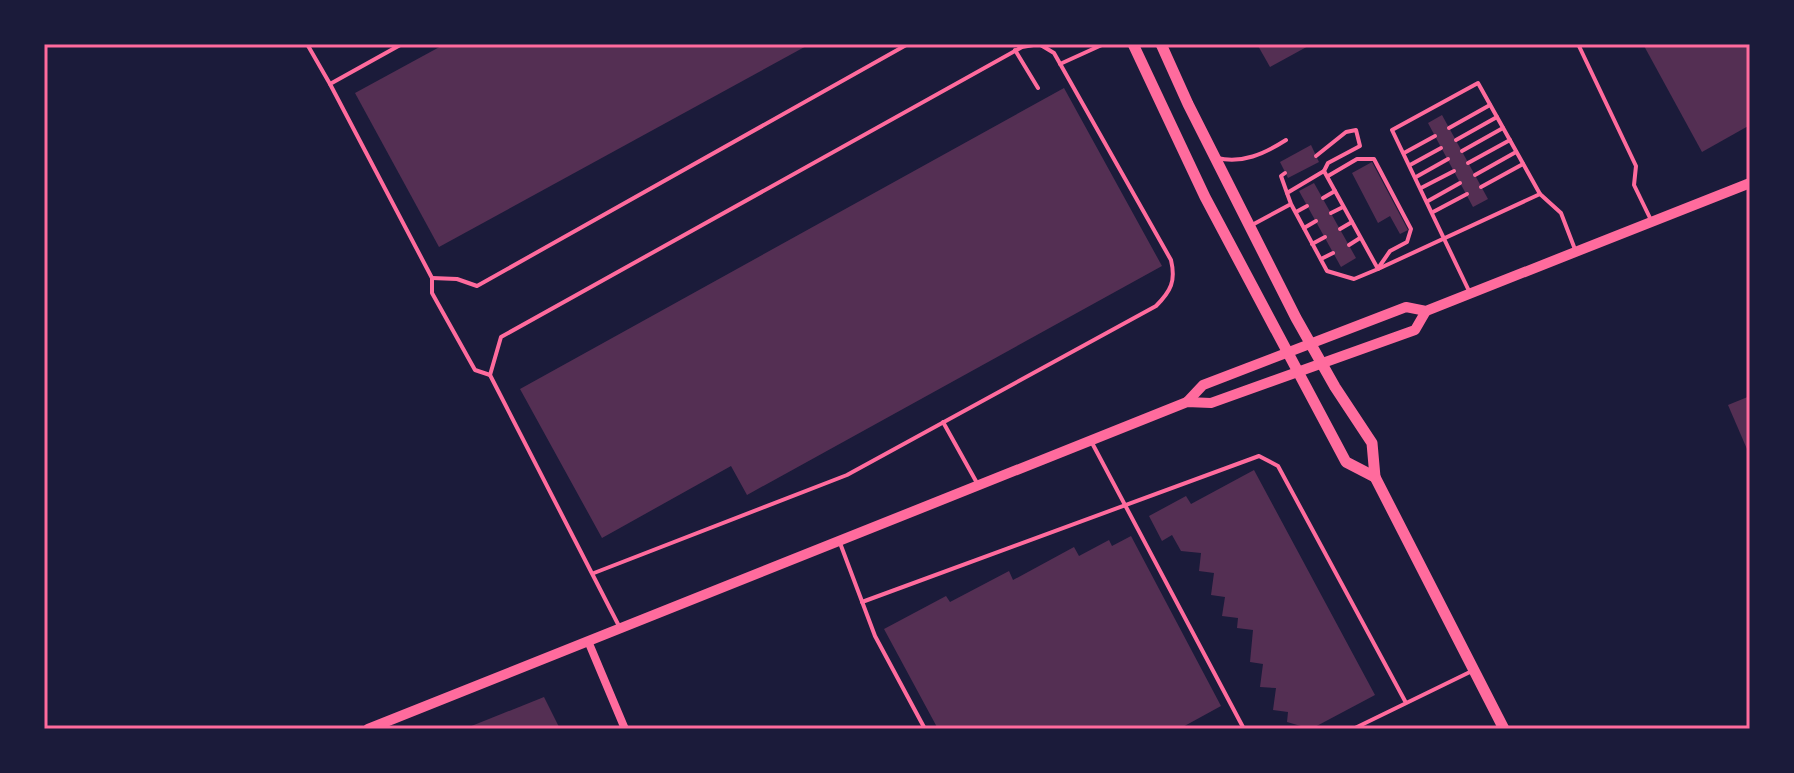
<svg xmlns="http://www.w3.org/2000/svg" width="1794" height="773" viewBox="0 0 1794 773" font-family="Literata,serif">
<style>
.building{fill:#542f53}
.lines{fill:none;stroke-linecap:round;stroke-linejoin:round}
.service{stroke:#ff6b9d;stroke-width:4}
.minor{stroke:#ff6b9d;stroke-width:8}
.tertiary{stroke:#ff6b9d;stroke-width:10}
.secondary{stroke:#ff6b9d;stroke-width:11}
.neatline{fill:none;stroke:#ff6b9d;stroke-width:3}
</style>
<rect width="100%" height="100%" fill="#1b1b3a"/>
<!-- building -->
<g class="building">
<polygon points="445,44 810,44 439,247 355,93"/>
<polygon points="1257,44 1312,44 1270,67"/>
<polygon points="1643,44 1750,44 1750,125 1702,152"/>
<polygon points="1064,88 1162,266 747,495 731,466 602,538 520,389"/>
<polygon points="1442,115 1488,199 1473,207 1428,123"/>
<polygon points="1311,145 1319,162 1288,178 1280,162"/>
<polygon points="1372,162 1408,230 1400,234 1390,216 1378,223 1352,173"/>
<polygon points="1314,183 1356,258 1341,267 1299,191"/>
<polygon points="1750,396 1750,456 1728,405"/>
<polygon points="1254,470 1375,695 1311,729 1287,722 1288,712 1273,710 1276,688 1260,687 1263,664 1250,662 1253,630 1237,628 1238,618 1222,616 1225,597 1211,595 1214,573 1199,571 1201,553 1181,551 1172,535 1162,541 1149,516 1186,496 1191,504"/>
<polygon points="1131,536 1221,706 1179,729 938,729 884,629 946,596 950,602 1009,571 1013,580 1074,547 1079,556 1109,540 1112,546"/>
<polygon points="544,697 560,729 464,729"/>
</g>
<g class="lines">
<!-- service -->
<g class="service">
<polyline points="307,44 330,84"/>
<polyline points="402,44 330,84 432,278 432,293 475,370 490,375 620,628"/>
<polyline points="1578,44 1636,166 1634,185 1651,220"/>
<polyline points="1015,50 1038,88"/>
<polyline points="1060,64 1104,44"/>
<polyline points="1449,128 1490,105"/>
<polyline points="1456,140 1497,117"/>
<polyline points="1462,151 1503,128"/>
<polyline points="1404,153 1435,136"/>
<polyline points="1316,156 1346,132 1356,130 1360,146 1328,163 1324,171"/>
<path d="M 1217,158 C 1242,164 1264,154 1286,140"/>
<polyline points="1468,163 1510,140"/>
<polyline points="1410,165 1441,148"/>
<polyline points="1285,173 1281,176 1287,193"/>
<polyline points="1475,175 1516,152"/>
<polyline points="1328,176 1357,159 1374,159 1411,229 1407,242 1390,251 1379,267"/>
<polyline points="1416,177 1448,159"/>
<polyline points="1481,187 1523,164"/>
<polyline points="1421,188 1454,171"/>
<polyline points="1540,194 1561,213 1576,252"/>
<polyline points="1323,198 1335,191"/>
<polyline points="1428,201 1460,183"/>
<polyline points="1296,212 1307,206"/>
<polyline points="1433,212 1467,194"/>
<polyline points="1331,213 1343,207"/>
<polyline points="1252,225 1291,204 1327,271 1354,279 1378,269 1324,171 1287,193 1291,204"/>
<polyline points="1304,228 1316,221"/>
<polyline points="1340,229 1352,222"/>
<polyline points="1312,244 1325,237"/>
<polyline points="1349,245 1360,238"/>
<polyline points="1321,259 1333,253"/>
<polyline points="1378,269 1540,194 1478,83 1392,130 1470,293"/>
<polyline points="432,278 457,279 477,286 908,44"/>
<path d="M 490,375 L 501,337 L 1022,47 L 1039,44 L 1054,53 L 1171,260 C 1176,281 1171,291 1156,306 L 847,475 L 594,573"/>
<polyline points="943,422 977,483"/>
<polyline points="1091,441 1244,729"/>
<polyline points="840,543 875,636 925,729"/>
<polyline points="862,602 1259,456 1278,466 1405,701"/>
<polyline points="1353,729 1472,671"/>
</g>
<!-- minor -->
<polyline class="minor" points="588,641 625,729"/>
<!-- tertiary -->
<g class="tertiary">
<polyline points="1187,402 1203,385 1406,307 1426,311 1750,183"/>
<polyline points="368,729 1187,402 1211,403 1415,330 1426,311"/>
</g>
<!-- secondary -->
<g class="secondary">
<polyline points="1133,44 1205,197 1346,462 1375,477"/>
<polyline points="1161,44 1188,104 1296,318 1335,387 1372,443 1375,477 1504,729"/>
</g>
</g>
<!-- border -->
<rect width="1794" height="773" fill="none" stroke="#1b1b3a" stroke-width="92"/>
<rect x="46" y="46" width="1702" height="681" class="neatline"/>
</svg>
